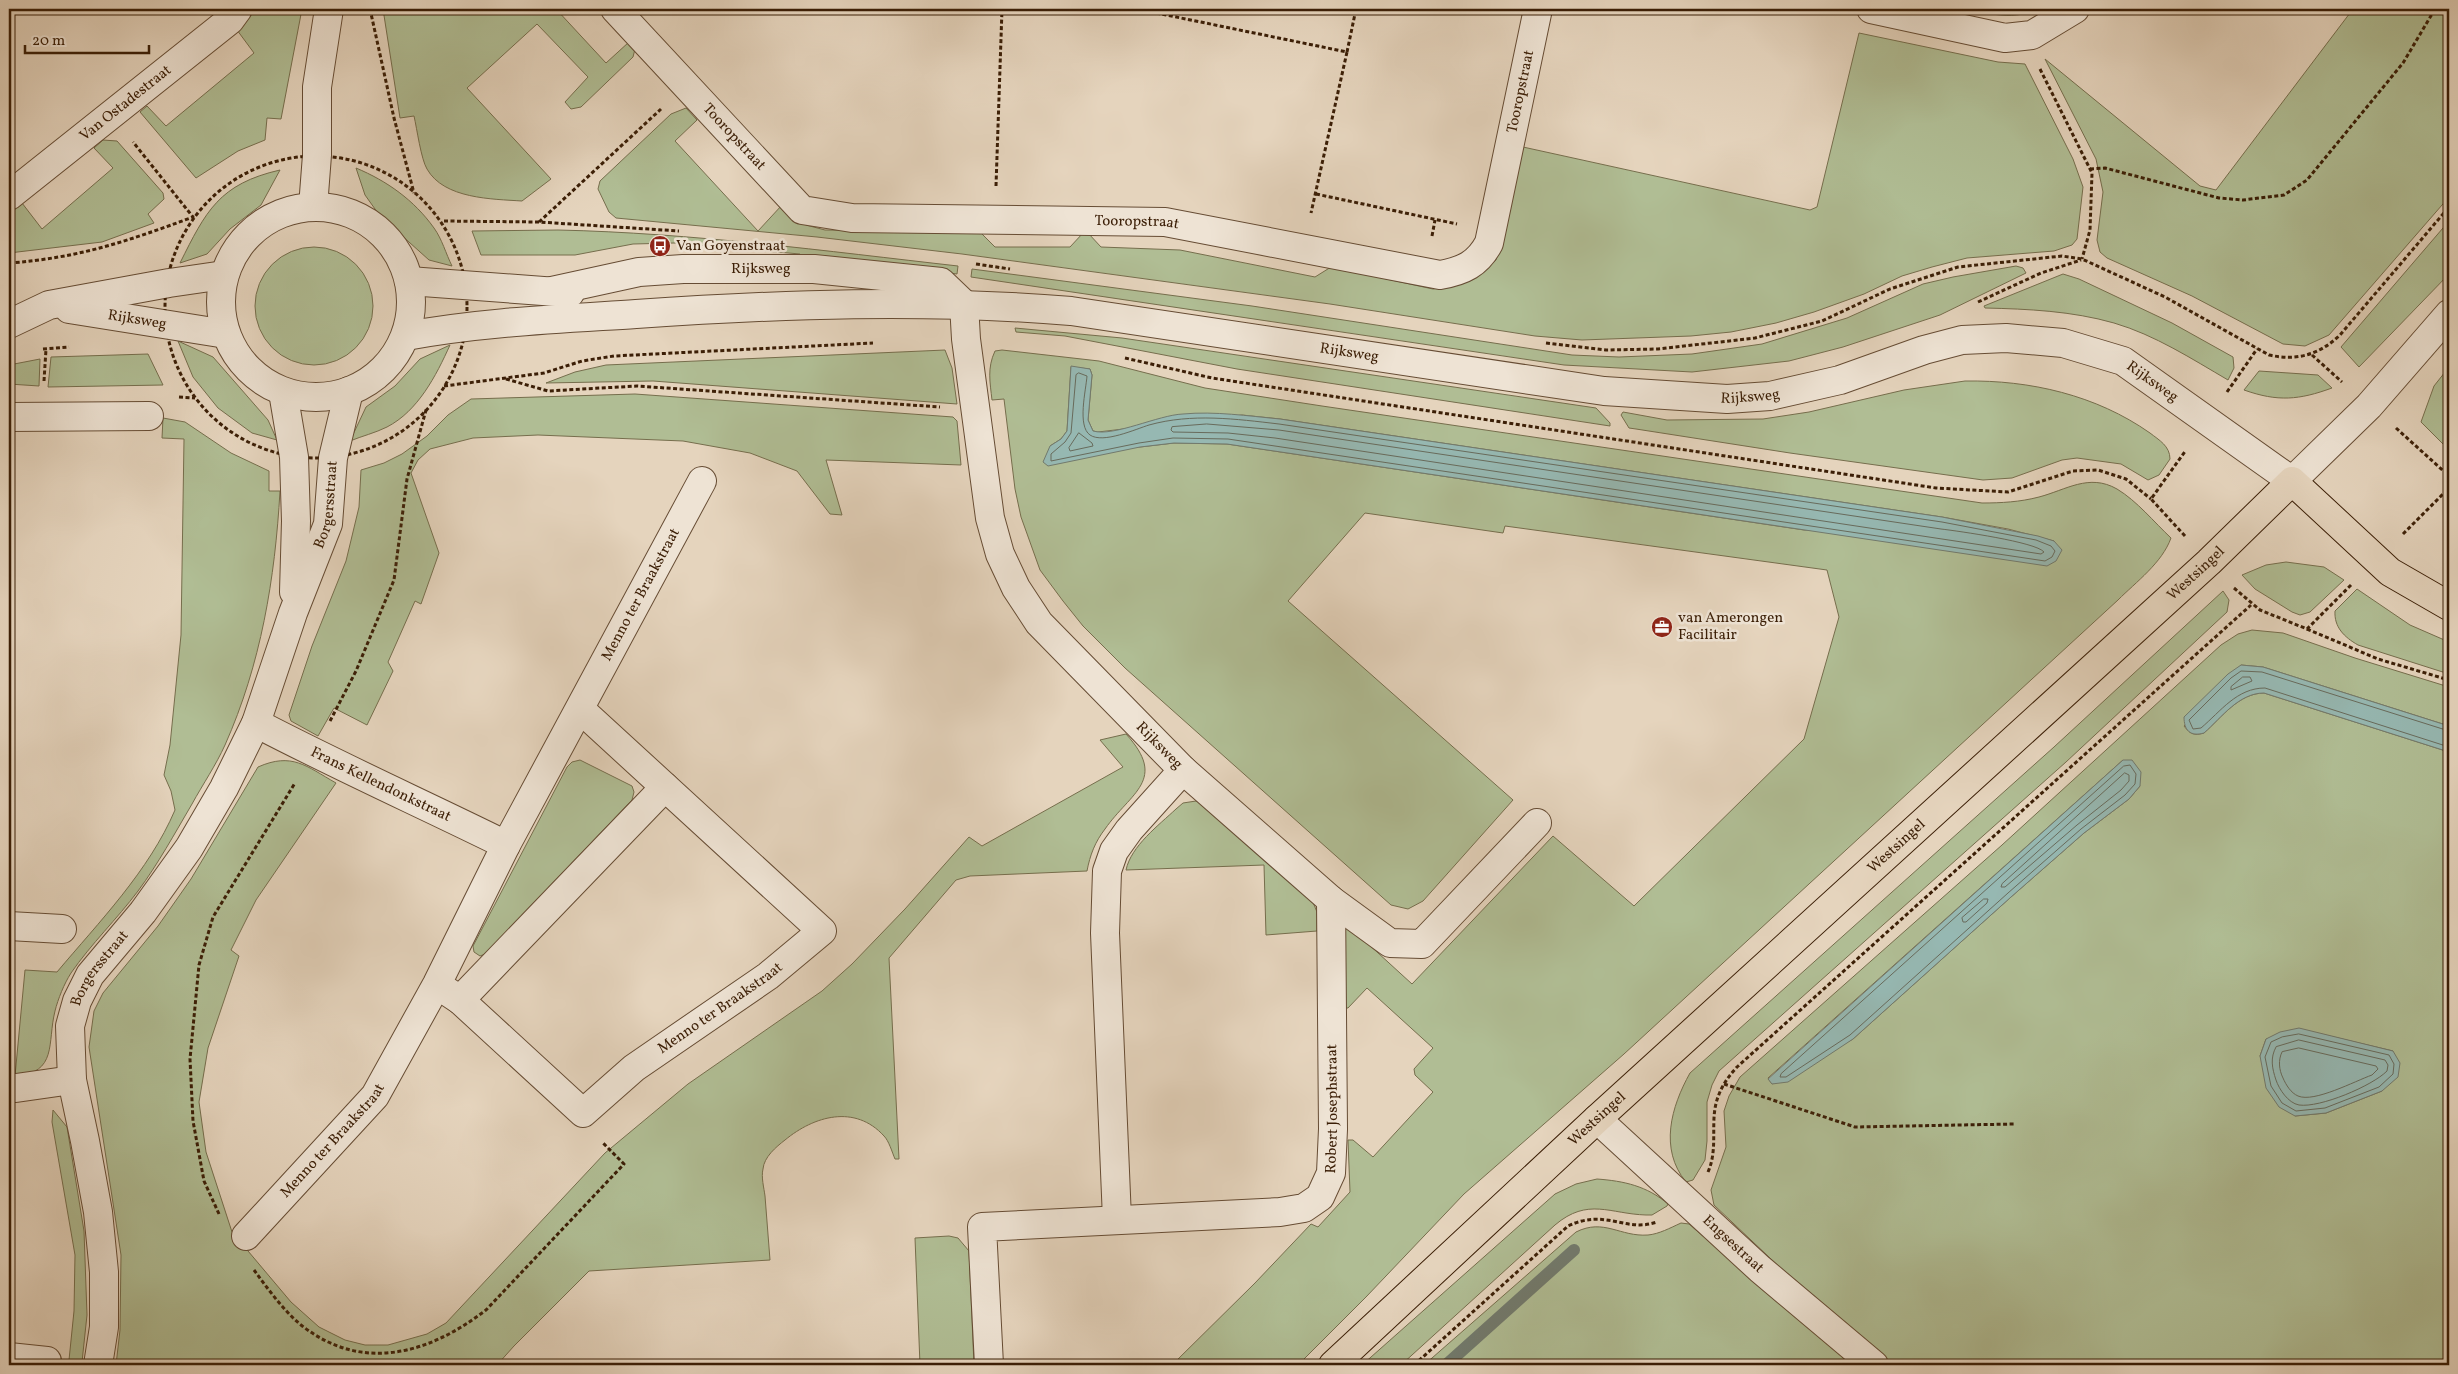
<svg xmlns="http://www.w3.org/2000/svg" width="2458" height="1374" viewBox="0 0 2458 1374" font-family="Vollkorn,serif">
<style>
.green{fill:#b0bd94;stroke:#766e4d;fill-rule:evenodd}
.water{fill:#96b8b2;stroke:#727a6d}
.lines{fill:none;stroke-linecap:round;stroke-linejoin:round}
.shore{stroke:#686b5c;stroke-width:1}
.stream{stroke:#727a6d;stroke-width:12}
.minor-casing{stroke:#664c34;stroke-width:30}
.major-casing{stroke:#3b1e06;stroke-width:30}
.path{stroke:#3b1e06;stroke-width:3;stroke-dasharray:4 2.5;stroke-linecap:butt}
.minor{stroke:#eee3d4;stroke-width:28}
.major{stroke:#e5d4bd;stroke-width:28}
.labels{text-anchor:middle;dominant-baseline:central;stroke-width:5;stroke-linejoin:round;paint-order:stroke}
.street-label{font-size:15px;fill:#3b1e06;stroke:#eee3d4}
.poi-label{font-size:15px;fill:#3b1e06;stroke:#eee3d4;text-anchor:start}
</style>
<rect width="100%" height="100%" fill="#e5d4bd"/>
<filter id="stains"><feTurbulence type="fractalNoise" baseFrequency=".004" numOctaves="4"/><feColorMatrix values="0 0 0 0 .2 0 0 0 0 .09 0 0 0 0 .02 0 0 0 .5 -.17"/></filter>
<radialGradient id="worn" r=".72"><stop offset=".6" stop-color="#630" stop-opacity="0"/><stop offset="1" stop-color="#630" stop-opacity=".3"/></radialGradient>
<!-- green -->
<g class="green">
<polygon points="255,9 302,9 281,119 267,118 265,140 238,151 196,178 140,112 147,106 166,126 254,53 237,30"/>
<path d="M 383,9 L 556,9 L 606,63 L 629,42 L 635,49 L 633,57 L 581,107 L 571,109 L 565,102 L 588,77 L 537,24 L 467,88 L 551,179 L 522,201 C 492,199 444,199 427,169 C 421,159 417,129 414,116 L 400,118 Z"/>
<path d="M 1962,9 L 2042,9 C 2014,20 1990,14 1962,9 Z"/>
<polygon points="2353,9 2449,9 2449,197 2329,335 2305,346 2283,344 2192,296 2107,258 2100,252 2097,240 2103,192 2096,159 2045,59 2200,186 2216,190"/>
<polygon points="1859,33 1998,62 2025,64 2073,159 2083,187 2077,239 2072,245 2054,251 1967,258 1932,267 1902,276 1864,294 1814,312 1776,323 1731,332 1691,336 1582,340 1535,336 1330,304 962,254 817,237 616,218 609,212 598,189 600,181 671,114 686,108 697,120 675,141 758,231 782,205 806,225 825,230 980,232 995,247 1070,247 1083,233 1088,233 1101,247 1180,250 1315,277 1331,267 1433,289 1461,284 1472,280 1496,260 1523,147 1810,210 1817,207"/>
<polygon points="103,140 117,141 163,193 164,199 148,214 154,223 102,242 9,253 9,213 22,203 42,229 113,168 94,148"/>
<path d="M 356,168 C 387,181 414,200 434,228 C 442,239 446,254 452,266 L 429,260 L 380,216 L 365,195 Z"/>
<path d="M 280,170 L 261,205 L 230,229 L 207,254 L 180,263 C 206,211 219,184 280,170 Z"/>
<polygon points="2449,221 2449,274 2359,367 2341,347"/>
<path d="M 558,230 C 692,233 825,251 958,266 L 957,274 L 854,260 L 803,258 L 800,254 L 674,243 L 633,244 L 575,255 L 481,255 L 472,231 Z"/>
<circle cx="314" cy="306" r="59"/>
<polygon points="2016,266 2023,268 2026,273 1940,315 1843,347 1789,361 1692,372 1564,365 971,277 972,269 1252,306 1572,355 1619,357 1692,354 1762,344 1847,318 1923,284 1953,277"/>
<path d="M 2063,274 L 2079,279 L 2172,323 L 2233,357 L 2234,368 L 2228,380 C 2192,359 2155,335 2114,323 C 2072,311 2028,309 1985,308 L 1984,306 Z"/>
<polygon points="1015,328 1122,338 1596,408 1610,423 1610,426 1237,369 1065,336 1016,332"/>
<polygon points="178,341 213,357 268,420 277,440 252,433 218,408 193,377"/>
<path d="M 450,345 C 436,376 418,411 387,427 C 375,433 362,436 350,441 L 366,407 L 395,386 L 420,359 Z"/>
<polygon points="945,350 952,368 957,404 653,381 546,383 575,372 606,365"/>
<path d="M 1002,350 L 1099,361 L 1205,388 L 1322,406 L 1982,503 C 2001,503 2020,502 2039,497 C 2066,490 2089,473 2117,489 C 2137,501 2154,522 2171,538 C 2162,563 2136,582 2118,600 L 1624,1054 L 1464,1194 L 1366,1297 L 1298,1365 L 1172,1365 L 1255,1283 L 1311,1224 L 1318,1227 L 1350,1192 L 1348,1140 L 1353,1140 L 1373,1157 L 1433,1092 L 1415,1075 L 1414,1069 L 1433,1048 L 1367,988 L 1348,1008 L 1343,1008 L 1342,920 L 1412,984 L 1553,836 L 1634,906 L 1804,739 L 1839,617 L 1827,570 L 1505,526 L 1503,533 L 1365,513 L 1288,601 L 1513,800 L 1423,901 L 1408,909 L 1391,905 L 1125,668 L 1083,626 L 1063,601 L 1040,570 L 1021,517 L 1015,489 L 1004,399 L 992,400 C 990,382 987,368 995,351 ZM 1071,367 L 1090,369 L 1092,375 L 1088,420 L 1093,431 L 1098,432 L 1242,415 L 1280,419 L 1942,517 L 2008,529 L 2054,541 L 1804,530 L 1227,444 L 1174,443 L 1140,447 L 1050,446 L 1061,439 L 1067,431 Z"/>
<polygon points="148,354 163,385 48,387 51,357"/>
<polygon points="40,359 39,386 9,384 9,365"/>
<polygon points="2449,367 2449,450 2421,422 2434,386"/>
<path d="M 2259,371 L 2318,375 L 2332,388 C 2299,400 2278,402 2244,390 Z"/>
<path d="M 1965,381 C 2030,380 2096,395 2150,433 C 2159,440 2170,446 2170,459 L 2159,475 L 2148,480 L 2121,464 L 2077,458 L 2062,460 L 2012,478 L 1983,480 L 1790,453 L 1636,429 L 1629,428 L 1621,415 L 1623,412 L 1667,420 L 1763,419 L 1809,412 L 1904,390 Z"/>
<polygon points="635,394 953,417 957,421 961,465 826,460 842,515 830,514 797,471 750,453 683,441 538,435 473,438 430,449 418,460 411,473 439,553 421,604 415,601 388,662 393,671 367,725 334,708 318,736 291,721 289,715 312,646 346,561 359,507 361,470 384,463 402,454 427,436 448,415 471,399"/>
<path d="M 163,418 L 185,422 L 231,453 L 269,471 L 269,491 L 280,491 C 275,579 261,664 225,745 C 216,765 203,784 192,804 C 175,833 158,864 138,891 C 117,919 91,944 71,973 C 64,984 58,999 55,1011 C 47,1043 58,1073 15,1076 L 25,970 L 57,972 C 99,922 149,871 175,810 L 171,791 L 164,775 L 170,745 L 181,635 L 184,439 L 162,438 Z"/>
<polygon points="2286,562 2324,567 2344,580 2310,612 2300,615 2292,612 2255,589 2242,575 2266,565"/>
<path d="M 2357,589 L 2410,625 L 2449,642 L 2449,674 L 2358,645 C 2344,637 2334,627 2335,611 Z"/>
<path d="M 2223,591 L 2229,600 L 2227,612 L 2066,762 L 1719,1071 L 1712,1085 L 1707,1102 L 1707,1141 L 1705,1160 L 1693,1180 L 1686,1182 C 1659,1149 1671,1107 1690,1073 L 2054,747 Z"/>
<path d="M 2252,630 L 2283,633 L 2355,658 L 2449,687 L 2449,726 L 2263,667 L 2241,665 L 2184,726 C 2190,734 2194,736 2204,733 C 2222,717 2239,693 2264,693 L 2449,752 L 2449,1365 L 1892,1365 L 1790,1277 L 1714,1205 L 1711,1190 L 1726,1147 L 1724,1111 L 1729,1096 L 1740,1077 L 2002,845 L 2221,645 L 2238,634 ZM 2123,760 L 2140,786 L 2129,799 L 2084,833 L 2011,897 L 1853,1039 L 1772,1084 L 1768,1078 ZM 2321,1034 L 2393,1051 L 2382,1091 L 2326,1113 L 2295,1116 L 2260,1056 L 2266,1039 Z"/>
<path d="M 1126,734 C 1168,780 1131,792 1105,829 C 1095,842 1090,855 1087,871 L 970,876 L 956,880 L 889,958 L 899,1159 L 895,1159 C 892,1152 889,1141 884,1136 C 855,1104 814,1116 785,1140 C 776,1147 764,1157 763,1169 C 761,1177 764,1188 765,1196 C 767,1217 768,1239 770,1260 L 589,1271 L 514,1346 L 497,1365 L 116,1365 L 120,1330 L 121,1255 L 89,1047 L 94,1011 L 103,993 L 158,926 L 191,879 L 258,767 C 292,752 306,766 336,783 L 256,900 L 231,950 L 239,956 L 208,1048 L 199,1102 L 206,1152 L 232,1232 L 291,1302 L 319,1327 L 345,1340 L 365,1345 L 388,1345 L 427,1334 L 446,1323 L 605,1153 L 688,1084 L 822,991 L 852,964 L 905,909 L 969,837 L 982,846 L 1123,767 L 1100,740 Z"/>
<polygon points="580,760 632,786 634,792 632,800 485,954 480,956 474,952 473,946 567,767 572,762"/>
<path d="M 1196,801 L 1203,803 L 1310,895 L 1317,912 L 1317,931 L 1266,935 L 1264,865 L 1126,870 C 1131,846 1159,825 1176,809 L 1183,803 Z"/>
<polygon points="53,1110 67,1127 84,1231 87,1315 82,1362 69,1360 74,1311 75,1255 52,1122"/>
<path d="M 1597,1179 C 1624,1181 1647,1186 1668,1204 L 1667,1206 L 1652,1215 L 1646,1215 C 1610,1214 1588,1197 1555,1225 L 1401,1365 L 1362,1365 L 1555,1194 L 1576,1184 Z"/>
<path d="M 1681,1223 L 1689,1224 L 1852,1365 L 1424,1365 L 1576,1232 C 1604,1218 1620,1237 1648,1235 C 1659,1234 1670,1228 1681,1223 Z"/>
<polygon points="949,1236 958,1238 969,1251 974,1365 920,1365 915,1238"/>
</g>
<!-- water -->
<g class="water">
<path d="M 1071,366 L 1090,369 L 1092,375 L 1088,420 L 1093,431 C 1114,437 1158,415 1183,414 C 1215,411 1248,416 1280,419 L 1942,517 L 2038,536 L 2054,541 L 2062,550 L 2056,561 L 2047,566 L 1227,444 L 1174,443 L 1140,447 L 1048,466 L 1043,462 L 1050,446 L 1061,439 L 1067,431 Z"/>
<path d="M 2241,665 L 2263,667 L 2449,726 L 2449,752 L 2264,693 C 2239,693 2222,717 2204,733 C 2190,737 2184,730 2184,717 L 2228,674 Z"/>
<polygon points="2123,760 2132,760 2141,772 2140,786 2129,799 2084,833 2011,897 1853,1039 1788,1082 1772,1084 1768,1079"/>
<polygon points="2299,1028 2393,1051 2400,1063 2398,1077 2382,1091 2326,1113 2295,1116 2279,1107 2266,1088 2260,1056 2266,1039 2280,1032"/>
</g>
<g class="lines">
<!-- shore -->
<g class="shore">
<path d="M 1079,373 L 1087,376 C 1086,390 1077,426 1090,435 C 1103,444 1136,429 1149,425 C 1192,413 1236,419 1279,424 L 1942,522 L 2036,540 L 2051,546 L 2055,551 L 2052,557 L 2045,561 L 1228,439 L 1173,438 L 1139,443 L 1051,461 L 1051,454 L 1065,442 L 1071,433 L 1076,375 Z"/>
<path d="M 1207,424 L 1279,430 L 1941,529 C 1958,531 2036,542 2044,552 L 2041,554 L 1275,438 L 1228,433 L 1173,432 L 1171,430 L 1172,427 Z"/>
<polygon points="1079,433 1092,443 1093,446 1070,451 1069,448"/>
<polygon points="2243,677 2250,677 2252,681 2231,690 2231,687"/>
<path d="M 2449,731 L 2262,672 L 2241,671 L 2231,678 L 2189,720 L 2193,729 L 2201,728 C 2221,711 2237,688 2265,688 L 2449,747"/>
<polygon points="2124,766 2130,765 2136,774 2135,784 2125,795 2081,829 2008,893 1850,1035 1786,1077 1780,1077 1781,1074"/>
<polygon points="2125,773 2129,775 2129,781 2121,790 2077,825 2005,887 2001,887 2002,884"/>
<polygon points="1984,899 1988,899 1987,903 1966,922 1963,922 1962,918"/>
<polygon points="2299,1034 2389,1055 2394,1064 2393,1074 2379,1087 2325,1108 2296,1111 2282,1103 2271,1086 2265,1057 2271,1042 2282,1037"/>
<path d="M 2299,1040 L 2385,1060 L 2388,1065 L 2387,1071 C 2372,1086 2320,1108 2299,1105 C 2288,1103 2279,1089 2276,1080 C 2272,1068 2270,1058 2276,1047 Z"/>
<path d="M 2299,1048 L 2376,1066 L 2378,1069 L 2372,1075 C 2355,1081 2314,1103 2298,1096 C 2291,1093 2286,1085 2283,1078 C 2279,1070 2278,1060 2282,1052 Z"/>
</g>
<!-- stream -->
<polyline class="stream" points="1446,1365 1574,1250"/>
<!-- minor casing -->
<g class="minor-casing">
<g id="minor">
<path id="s1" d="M 615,9 L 802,210 L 852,218 L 1165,222 L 1440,275 C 1463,271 1478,264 1489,243 L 1538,9"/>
<polyline points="1871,9 2005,38 2032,35 2075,9"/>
<path id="s2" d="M 9,196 L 230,20 L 238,9"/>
<circle cx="316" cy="302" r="95"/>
<polyline points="313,207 317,155 317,87 329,9"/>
<polyline points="409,281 570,293"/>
<path id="s3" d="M 552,291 L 639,272 L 683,269 L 814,269 L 941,282 L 964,304 L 966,339 L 990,518 L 1000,554 L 1016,588 L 1039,623 L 1183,770 L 1331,900 L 1390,943 L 1422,944 L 1537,823"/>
<path id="s4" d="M 69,309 L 226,334"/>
<polyline points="9,324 49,305 169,283 224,275"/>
<path id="s5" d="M 406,336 C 482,322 558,319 636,314 C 781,304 926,299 1071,311 L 1604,391 L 1727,399 L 1770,396 L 1840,380 L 1924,350 L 1962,340 L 2006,338 L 2063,343 L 2123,361 L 2292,481 L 2369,406 L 2449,314"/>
<polyline points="283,392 294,457 296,521 294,592"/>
<polyline points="9,417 149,416"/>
<path id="s6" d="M 256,723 C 338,766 423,804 506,845"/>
<polyline points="9,926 62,929"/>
<polyline points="445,990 460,1000 665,787"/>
<path id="s7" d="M 460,1000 L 583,1113 L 634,1068 L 768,976 L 822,931 L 580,709"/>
<polyline points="9,1087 16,1088 72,1080"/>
<path id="s8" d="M 1597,1119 L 1760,1269 L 1874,1365"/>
<polyline points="1117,1219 1105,933 1107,871 1114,851 1129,830 1183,770"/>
<path id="s9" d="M 246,1236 L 375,1096 L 437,984 L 506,845 L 702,481"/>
<polyline points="9,1357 47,1361"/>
<path id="s10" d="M 98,1365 L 104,1327 L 104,1272 L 98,1212 L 85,1141 L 72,1080 L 70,1026 L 77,1001 L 90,975 L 143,912 L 189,848 L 224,788 L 256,723 L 293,613 L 328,524 L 333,458 L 349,391"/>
<path id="s11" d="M 989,1365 L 982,1227 L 1280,1212 L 1304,1208 L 1320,1197 L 1331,1173 L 1333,1129 L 1331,900"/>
</g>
</g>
<!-- major casing -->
<g class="major-casing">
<g id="major">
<path id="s12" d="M 1333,1365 L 1597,1119 L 2209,562 L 2292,481 L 2390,572 L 2449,606"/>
</g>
</g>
<!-- path -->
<g class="path">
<polyline points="370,9 394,118 414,193"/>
<polyline points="1137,9 1347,52 1311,213"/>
<polyline points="1347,52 1356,9"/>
<polyline points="2040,69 2092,173 2090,230 2082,259"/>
<circle cx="316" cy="307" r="151"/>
<polyline points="2090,169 2105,168 2219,198 2243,200 2284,195 2307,180 2403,63 2435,9"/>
<polyline points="996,186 1002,9"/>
<polyline points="1316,194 1457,224"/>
<polyline points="444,221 539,222 679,231"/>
<polyline points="539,222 661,109"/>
<polyline points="1432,236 1435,220"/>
<path d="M 9,263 C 79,258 128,241 193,217 L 133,142"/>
<polyline points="976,264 1010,269"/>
<polyline points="1978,302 2041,273 2081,260"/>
<path d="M 1546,343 L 1606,350 L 1658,349 L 1755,338 L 1822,321 L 1890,289 L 1958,267 L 2062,256 L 2082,259 L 2165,297 L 2269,355 C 2297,361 2319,355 2340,335 L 2449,207"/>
<polyline points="43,349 69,347"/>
<polyline points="2312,355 2342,382"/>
<polyline points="1125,358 1212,378 1936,488 2008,492 2073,471 2098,470 2126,479 2151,499"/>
<polyline points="506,379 548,391 637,386 940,407"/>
<polyline points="44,381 46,349"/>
<polyline points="444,386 544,373 582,361 614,356 873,343"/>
<polyline points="2227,392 2257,349"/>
<polyline points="179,397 195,398"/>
<polyline points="2396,428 2449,476"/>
<polyline points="2403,534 2449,488"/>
<polyline points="2185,536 2151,499 2186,450"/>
<polyline points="2234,588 2260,610 2307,629 2352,584"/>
<polyline points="2307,629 2378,659 2449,680"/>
<polyline points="330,721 356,671 394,580 407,479 426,410"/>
<polyline points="1724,1084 1855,1127 2014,1124"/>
<path d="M 1708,1172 C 1719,1147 1709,1121 1718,1097 C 1722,1085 1729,1076 1737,1067 L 2251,605"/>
<polyline points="219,1214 204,1181 193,1121 190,1059 199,965 213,917 295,783"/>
<path d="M 254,1270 C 268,1289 283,1310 301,1325 C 363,1374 430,1353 486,1310 L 624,1164 L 603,1143"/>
<path d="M 1414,1365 L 1568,1226 C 1606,1208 1625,1233 1657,1222"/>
</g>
<!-- minor -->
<use href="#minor" class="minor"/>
<!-- major -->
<use href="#major" class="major"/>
</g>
<!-- icons -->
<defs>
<g id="bus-disc" transform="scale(1.125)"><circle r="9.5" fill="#8f2418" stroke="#eee3d4"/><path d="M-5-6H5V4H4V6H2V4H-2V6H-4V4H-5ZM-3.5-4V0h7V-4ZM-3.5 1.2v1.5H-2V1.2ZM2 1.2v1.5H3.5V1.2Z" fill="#fff"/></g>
<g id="office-disc" transform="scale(1.125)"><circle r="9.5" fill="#8f2418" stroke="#eee3d4"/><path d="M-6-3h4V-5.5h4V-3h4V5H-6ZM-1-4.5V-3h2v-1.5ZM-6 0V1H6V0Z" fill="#fff"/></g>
</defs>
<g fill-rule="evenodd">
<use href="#bus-disc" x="660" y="246"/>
<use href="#office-disc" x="1662" y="627"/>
</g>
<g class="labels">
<!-- street labels -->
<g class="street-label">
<text stroke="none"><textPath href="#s1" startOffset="1134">Tooropstraat</textPath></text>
<text stroke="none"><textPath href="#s2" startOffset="149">Van Ostadestraat</textPath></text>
<text stroke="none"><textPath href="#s1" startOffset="175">Tooropstraat</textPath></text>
<text stroke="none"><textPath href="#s1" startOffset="610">Tooropstraat</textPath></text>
<text stroke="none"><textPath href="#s3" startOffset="211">Rijksweg</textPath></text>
<text stroke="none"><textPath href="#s4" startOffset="69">Rijksweg</textPath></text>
<text stroke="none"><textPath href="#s5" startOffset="948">Rijksweg</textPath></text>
<text stroke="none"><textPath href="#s5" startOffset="1772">Rijksweg</textPath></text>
<text stroke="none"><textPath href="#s5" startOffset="1352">Rijksweg</textPath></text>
<text stroke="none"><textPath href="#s10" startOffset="931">Borgersstraat</textPath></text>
<text stroke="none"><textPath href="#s12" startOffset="1171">Westsingel</textPath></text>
<text stroke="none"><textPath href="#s9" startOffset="758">Menno ter Braakstraat</textPath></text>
<text stroke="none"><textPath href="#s3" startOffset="928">Rijksweg</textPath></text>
<text stroke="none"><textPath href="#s6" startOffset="139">Frans Kellendonkstraat</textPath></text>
<text stroke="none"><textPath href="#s12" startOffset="766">Westsingel</textPath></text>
<text stroke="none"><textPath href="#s10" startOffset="408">Borgersstraat</textPath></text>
<text stroke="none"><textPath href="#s7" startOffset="340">Menno ter Braakstraat</textPath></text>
<text stroke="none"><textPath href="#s11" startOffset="571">Robert Josephstraat</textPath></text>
<text stroke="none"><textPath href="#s12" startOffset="361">Westsingel</textPath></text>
<text stroke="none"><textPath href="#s9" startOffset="129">Menno ter Braakstraat</textPath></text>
<text stroke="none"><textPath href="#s8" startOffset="185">Engsestraat</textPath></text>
</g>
<!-- poi labels -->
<g class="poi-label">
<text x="676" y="246">Van Goyenstraat</text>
<text x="1678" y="618">van Amerongen<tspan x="1678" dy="17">Facilitair</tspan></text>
</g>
</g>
<!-- margin -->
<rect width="2458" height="1374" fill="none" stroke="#e5d4bd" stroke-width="30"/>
<rect x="10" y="10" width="2438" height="1354" fill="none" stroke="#3b1e06" stroke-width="2.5"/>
<rect x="15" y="15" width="2428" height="1344" fill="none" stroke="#3b1e06"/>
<!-- scale -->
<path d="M25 45v8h124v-8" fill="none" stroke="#3b1e06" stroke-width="2.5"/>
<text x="32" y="45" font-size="15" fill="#3b1e06" stroke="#eee3d4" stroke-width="4" paint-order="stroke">20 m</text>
<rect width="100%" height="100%" filter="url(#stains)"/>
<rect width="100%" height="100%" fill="url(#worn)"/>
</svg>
